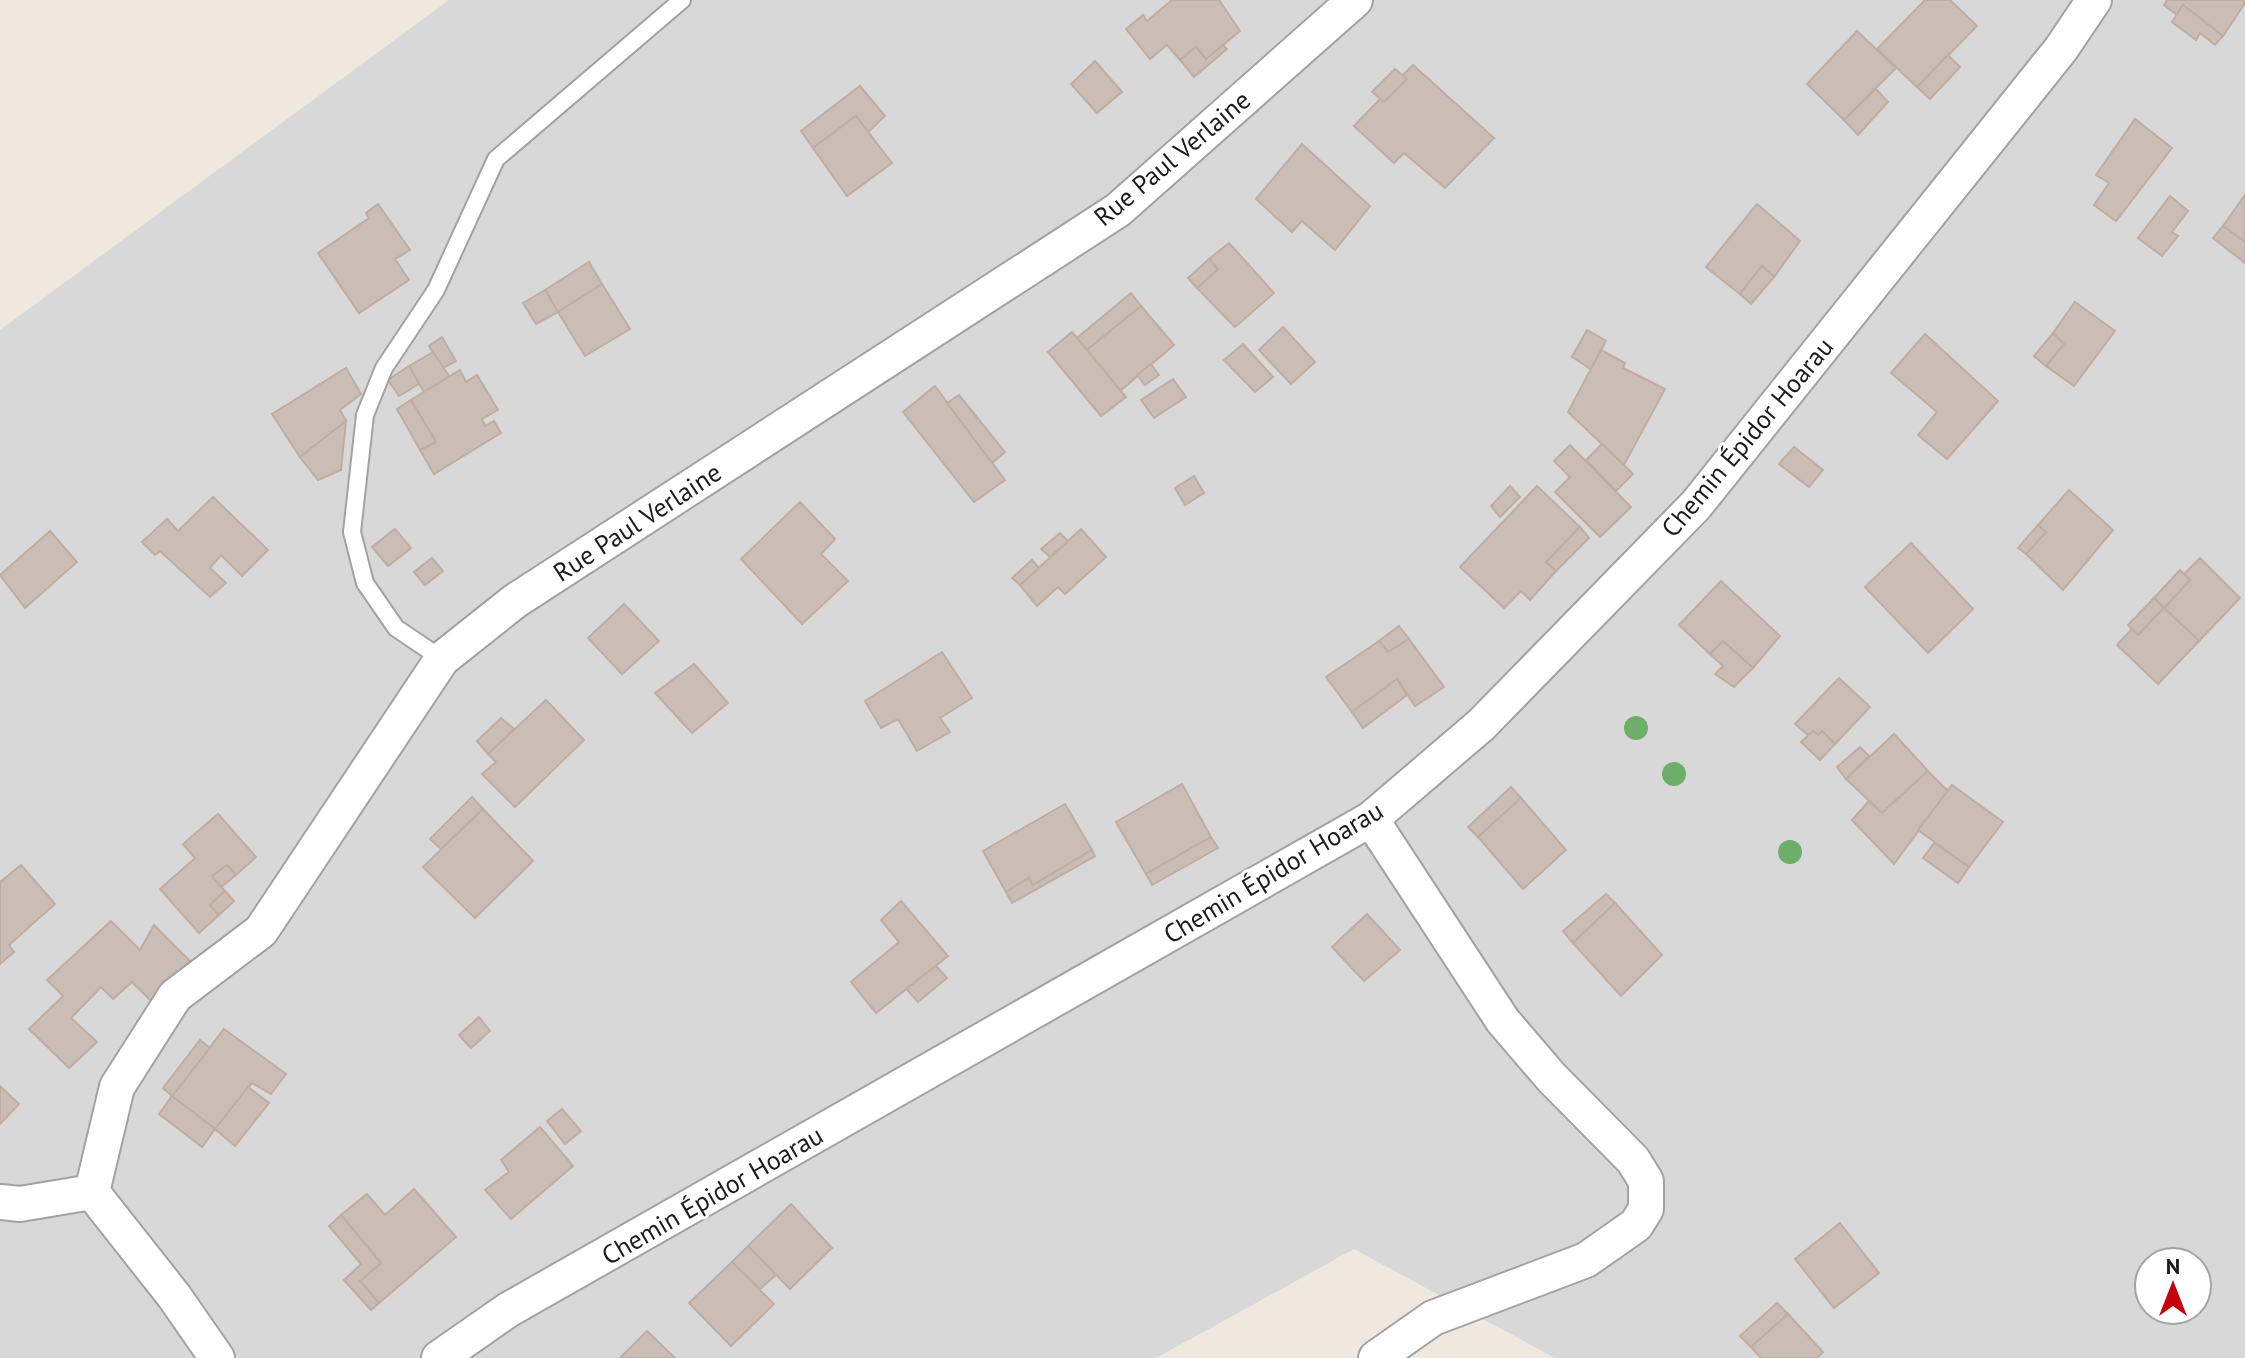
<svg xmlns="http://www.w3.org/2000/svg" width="2245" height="1358" viewBox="0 0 2245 1358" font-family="'PT Sans',sans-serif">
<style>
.residential{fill:#d9d8d8;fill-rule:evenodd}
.building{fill:#cabdb6;stroke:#c0ada1;stroke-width:2}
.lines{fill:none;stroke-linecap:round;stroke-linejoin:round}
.service-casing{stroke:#a2a2a2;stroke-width:20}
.minor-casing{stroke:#a2a2a2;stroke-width:38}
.service{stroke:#fff;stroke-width:16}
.minor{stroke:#fff;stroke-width:34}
.tree{fill:#6dae68}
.labels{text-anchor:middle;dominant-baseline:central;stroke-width:6;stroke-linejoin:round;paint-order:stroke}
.street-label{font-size:26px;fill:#1b1b1b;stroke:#fff}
</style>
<rect width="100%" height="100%" fill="#eee8df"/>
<!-- residential -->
<path class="residential" d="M 449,0 L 2245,0 L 2245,1358 L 1555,1358 L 1354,1249 L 1156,1358 L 0,1358 L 0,330 ZM 2149,1262 L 2197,1262 L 2197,1310 L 2149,1310 Z"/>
<!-- building -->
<g class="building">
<polygon points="1172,0 1219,0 1240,31 1206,59 1196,47 1180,60 1167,45 1150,59 1126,29 1143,15 1147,21"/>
<polygon points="1925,0 1950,0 1977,26 1917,87 1877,49"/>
<polygon points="2167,0 2242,0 2245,3 2223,36 2183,5 2177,15 2164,5"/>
<polygon points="2183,5 2223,36 2215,45 2200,33 2196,40 2172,22"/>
<polygon points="1857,31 1896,68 1844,120 1807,84"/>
<polygon points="1223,45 1227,49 1194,77 1180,60 1196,47 1206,59"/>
<polygon points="1948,55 1960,67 1930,99 1917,87"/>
<polygon points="1095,61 1122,92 1097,113 1071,84"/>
<polygon points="1413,65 1494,138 1445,188 1404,153 1394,163 1354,126 1381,98 1384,102 1407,79 1403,75"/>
<polygon points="1395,69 1407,79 1384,102 1372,92"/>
<polygon points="860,86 885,116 868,132 856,116 813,148 801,131"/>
<polygon points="1876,89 1888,102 1858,135 1844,120"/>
<polygon points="856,116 892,163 847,196 813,148"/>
<polygon points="2135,119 2172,148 2116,221 2094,205 2109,183 2096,175"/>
<polygon points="1302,144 1370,206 1335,250 1302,221 1292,232 1256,199"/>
<polygon points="2245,195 2245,242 2223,226"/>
<polygon points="2170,196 2188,211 2172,232 2178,236 2162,256 2138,238"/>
<polygon points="378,204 410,250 395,259 409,280 359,313 318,253 369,218 366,213"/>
<polygon points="1757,204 1800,241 1774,277 1762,266 1740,294 1706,267"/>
<polygon points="2223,226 2245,242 2245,263 2213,238"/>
<polygon points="1229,243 1274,293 1235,327 1197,288 1218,269 1209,259"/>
<polygon points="1209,259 1218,269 1197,288 1188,278"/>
<polygon points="589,262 602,284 558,312 545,290"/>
<polygon points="1762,266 1774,277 1751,304 1740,294"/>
<polygon points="602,284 630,329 585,356 558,312"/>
<polygon points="545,290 558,312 536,324 523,303"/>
<polygon points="1131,293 1141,306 1087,350 1077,338"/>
<polygon points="2075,302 2115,331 2074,386 2046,366 2064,344 2053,333"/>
<polygon points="1141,306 1174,345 1120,391 1087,350"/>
<polygon points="1283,327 1315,362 1291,384 1259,350"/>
<polygon points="1587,330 1606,341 1591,369 1572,357"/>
<polygon points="1072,332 1126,397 1101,416 1048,352"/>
<polygon points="2053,333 2064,344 2046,366 2034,356"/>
<polygon points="1925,334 1998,401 1947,459 1918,435 1937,412 1891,373"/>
<polygon points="442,337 456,361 443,368 429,346"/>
<polygon points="1243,344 1273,377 1255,392 1224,360"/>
<polygon points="1601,350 1625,363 1623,368 1665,389 1624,465 1568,412"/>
<polygon points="433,352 449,376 424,392 409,366"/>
<polygon points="1151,364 1159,375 1145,385 1137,375"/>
<polygon points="409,366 419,384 399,396 388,380"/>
<polygon points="346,368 361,394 340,410 346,421 300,457 272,414"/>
<polygon points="460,370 466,382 477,375 498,410 482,419 485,426 494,421 501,433 434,474 420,450 436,442 411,400"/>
<polygon points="1173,379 1186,397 1154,418 1141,400"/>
<polygon points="935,386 1005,480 974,502 903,412"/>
<polygon points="959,395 1005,452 992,463 947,403"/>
<polygon points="411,400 436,442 420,450 397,409"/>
<polygon points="346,421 341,470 318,480 300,457"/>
<polygon points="1602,444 1633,474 1616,491 1586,460"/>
<polygon points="1570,445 1631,507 1600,537 1555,492 1570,477 1554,461"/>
<polygon points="1794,447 1823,470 1809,487 1779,464"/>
<polygon points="1194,476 1204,493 1185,505 1175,488"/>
<polygon points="1510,486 1520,497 1500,517 1491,506"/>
<polygon points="1537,486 1580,527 1546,562 1556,571 1530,600 1521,591 1504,608 1460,567"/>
<polygon points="2069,490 2113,530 2063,590 2026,554 2046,532 2038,525"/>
<polygon points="213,497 268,550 242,576 221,555 210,568 226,583 210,597 160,551 155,555 142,542 167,519 178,531"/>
<polygon points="800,502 835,539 821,554 848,581 802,624 741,559"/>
<polygon points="2038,525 2046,532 2026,554 2018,548"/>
<polygon points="1580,527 1589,538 1556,571 1546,562"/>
<polygon points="395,529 411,548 388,566 372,547"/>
<polygon points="1081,529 1106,557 1065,594 1058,587 1037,606 1020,585"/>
<polygon points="50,531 77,562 25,608 0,575"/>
<polygon points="1060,533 1068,541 1050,557 1041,549"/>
<polygon points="1911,543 1973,609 1928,653 1865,587"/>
<polygon points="432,558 443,571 425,585 414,572"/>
<polygon points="2200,558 2240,598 2199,641 2164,608 2190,580 2184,574"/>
<polygon points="1032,560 1039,568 1020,585 1012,578"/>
<polygon points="2180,570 2190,580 2164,608 2154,598"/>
<polygon points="1721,581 1780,636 1753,668 1723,641 1710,654 1679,625"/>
<polygon points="2154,598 2164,608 2138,635 2128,625"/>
<polygon points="624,604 659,641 622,674 588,638"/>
<polygon points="2164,608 2199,641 2158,684 2117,645 2132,629 2138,635"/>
<polygon points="1399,626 1409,639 1388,652 1379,641"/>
<polygon points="1409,639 1444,687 1415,706 1397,679 1352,712 1326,677 1379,641 1388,652"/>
<polygon points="1723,641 1753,668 1734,687 1715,674 1723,666 1710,654"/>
<polygon points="942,652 972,698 940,718 950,732 917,751 898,719 881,728 865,701"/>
<polygon points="694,664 728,703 692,733 655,693"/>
<polygon points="1839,678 1870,707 1835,744 1822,731 1818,735 1813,731 1808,735 1795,724"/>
<polygon points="1397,679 1407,695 1363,728 1352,712"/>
<polygon points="546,700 584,740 515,807 482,774 496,762 488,754"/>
<polygon points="501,718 514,729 488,754 477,741"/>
<polygon points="1813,731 1818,735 1822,731 1835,744 1820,760 1801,742"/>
<polygon points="1894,734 1928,771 1882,813 1846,779"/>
<polygon points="1860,747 1869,756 1846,779 1837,767"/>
<polygon points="1928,771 1948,791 1894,864 1852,820 1869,801 1882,813"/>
<polygon points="1182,784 1211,837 1146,874 1116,822"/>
<polygon points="1952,785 2003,822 1969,867 1918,830"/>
<polygon points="1511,787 1521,798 1478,837 1468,827"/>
<polygon points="472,797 483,809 441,849 430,839"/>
<polygon points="1521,798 1566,850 1523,889 1478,837"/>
<polygon points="1065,804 1092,850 1033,885 1029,878 1006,892 983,851"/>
<polygon points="483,809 533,861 475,918 423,867"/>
<polygon points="218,814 256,857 236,875 227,865 212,876 225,891 210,905 219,915 199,933 160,889 195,858 183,844"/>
<polygon points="1211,837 1218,848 1152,885 1146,874"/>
<polygon points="1934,843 1969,867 1958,883 1923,858"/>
<polygon points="1092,850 1095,856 1012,903 1006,892 1029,878 1033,885"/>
<polygon points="21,865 55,904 9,945 14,952 0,964 0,882"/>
<polygon points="227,865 236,875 221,887 212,876"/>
<polygon points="225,891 234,901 219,915 210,905"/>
<polygon points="1606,894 1615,903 1573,943 1563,931"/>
<polygon points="901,901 948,956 876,1013 851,982 899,942 881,920"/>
<polygon points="1615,903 1662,955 1621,996 1573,943"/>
<polygon points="1367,914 1400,950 1364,981 1332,947"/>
<polygon points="111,921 140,950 154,925 190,961 151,1001 132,982 113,999 101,987 71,1018 97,1042 69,1068 29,1029 63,996 47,980"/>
<polygon points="936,966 947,978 918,1002 906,989"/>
<polygon points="479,1017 490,1031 471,1048 459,1035"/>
<polygon points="224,1029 286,1074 271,1094 252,1083 215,1129 172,1096"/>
<polygon points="200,1040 210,1048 172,1096 163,1088"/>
<polygon points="0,1086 19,1104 0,1124"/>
<polygon points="248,1087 269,1103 235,1146 215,1129"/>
<polygon points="172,1096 215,1129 202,1147 159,1114"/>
<polygon points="562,1109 581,1131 565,1144 547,1121"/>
<polygon points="540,1127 573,1166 511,1219 485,1190 509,1172 501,1160"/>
<polygon points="414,1189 456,1237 379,1303 360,1281 381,1263 341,1215 367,1194 385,1215"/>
<polygon points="791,1204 832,1248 790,1289 748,1246"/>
<polygon points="341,1215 381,1263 360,1281 379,1303 371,1310 344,1280 361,1264 329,1226"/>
<polygon points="1840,1223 1879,1273 1834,1308 1795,1259"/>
<polygon points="748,1246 776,1275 760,1289 732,1262"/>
<polygon points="732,1262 774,1304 731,1346 689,1303"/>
<polygon points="1777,1303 1788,1314 1751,1347 1740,1336"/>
<polygon points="1788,1314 1823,1352 1817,1358 1761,1358 1751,1347"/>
<polygon points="647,1331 675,1358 620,1358"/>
</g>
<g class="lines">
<!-- service casing -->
<g class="service-casing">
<polyline id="service" points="442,659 396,628 365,583 352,532 365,415 384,368 436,290 496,159 682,0"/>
</g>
<!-- minor casing -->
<g class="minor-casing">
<g id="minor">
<polyline points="1371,819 1503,1021 1551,1077 1633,1160 1646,1181 1646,1209 1636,1225 1586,1260 1433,1318 1376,1358"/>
<polyline points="92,1192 117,1087 175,996 261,931 442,659 515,601 1118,210 1355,0"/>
<polyline points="92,1192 174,1296 217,1358"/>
<polyline points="0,1202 20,1204 92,1192"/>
<polyline points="439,1358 508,1310 1371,819 1481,725 1696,505 2061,49 2094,0"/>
</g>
</g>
<!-- service -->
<use href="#service" class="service"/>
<!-- minor -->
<use href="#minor" class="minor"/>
</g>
<!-- trees -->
<g class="tree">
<circle cx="1636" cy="728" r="12"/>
<circle cx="1674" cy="774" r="12"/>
<circle cx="1790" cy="852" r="12"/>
</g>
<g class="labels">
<!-- street labels -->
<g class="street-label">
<text transform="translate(1172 158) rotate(-40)">Rue Paul Verlaine</text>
<text transform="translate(1747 437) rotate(-50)">Chemin Épidor Hoarau</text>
<text transform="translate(637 522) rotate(-33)">Rue Paul Verlaine</text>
<text transform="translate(1273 872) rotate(-31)">Chemin Épidor Hoarau</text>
<text transform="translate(712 1195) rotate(-30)">Chemin Épidor Hoarau</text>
</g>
</g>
<!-- north arrow -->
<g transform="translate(2173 1286)"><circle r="38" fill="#ffffff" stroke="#a4a4a4" stroke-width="2"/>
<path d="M0-6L14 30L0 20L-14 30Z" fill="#c6000c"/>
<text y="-12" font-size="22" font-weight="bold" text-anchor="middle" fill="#1b1b1b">N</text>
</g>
</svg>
